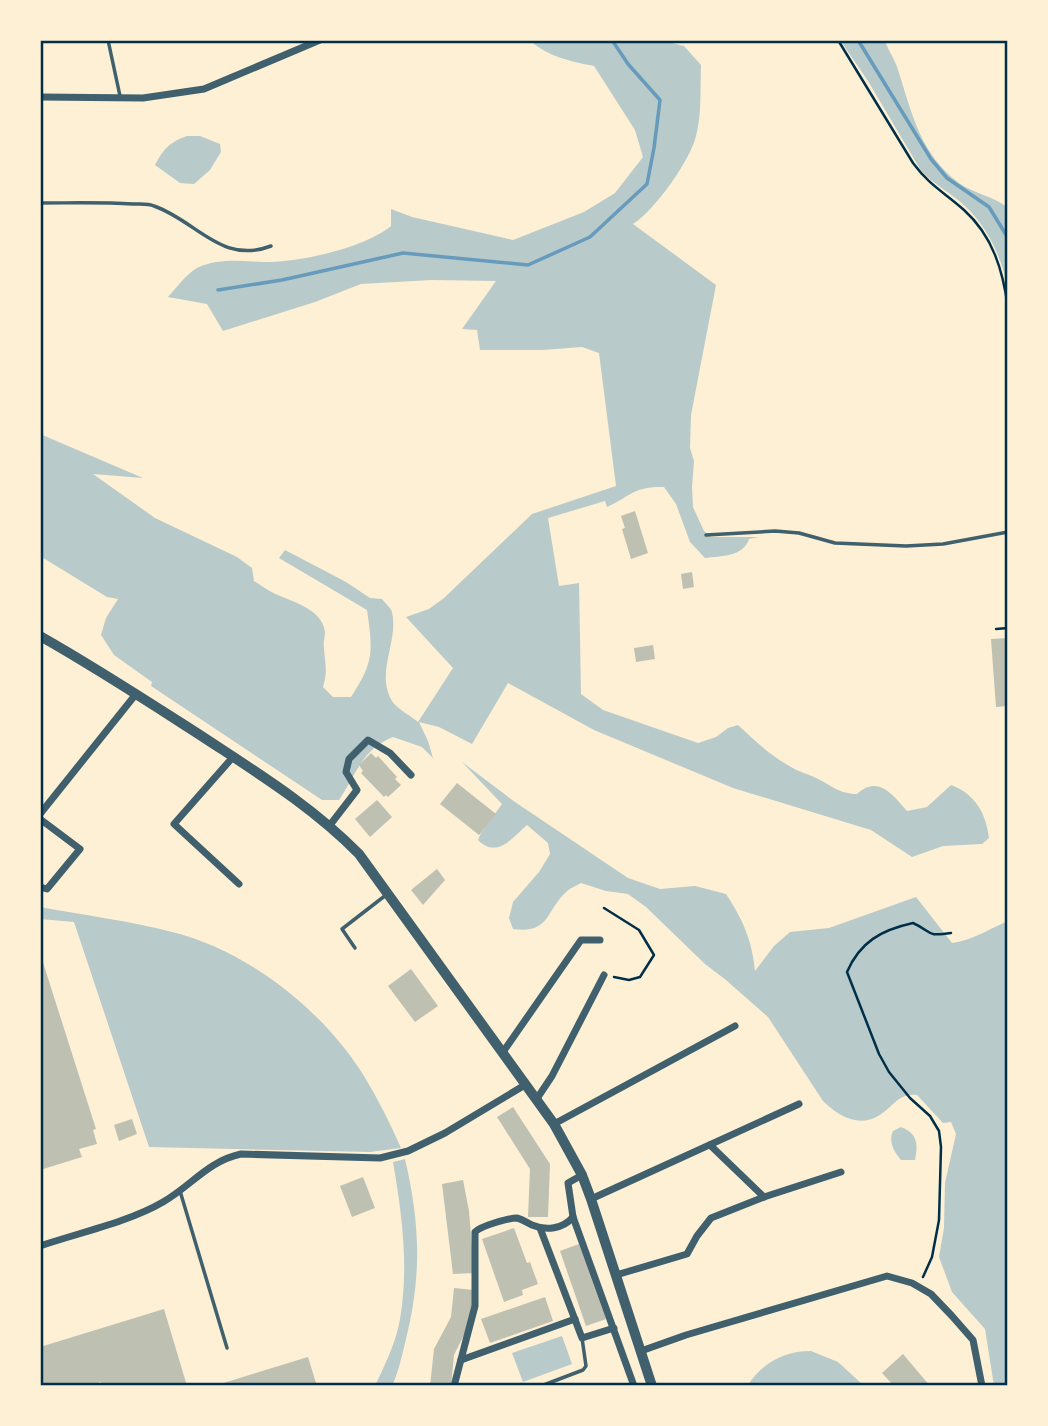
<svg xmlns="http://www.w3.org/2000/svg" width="1048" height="1426" viewBox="0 0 1048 1426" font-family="'DM Sans',sans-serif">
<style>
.green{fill:#b9caca}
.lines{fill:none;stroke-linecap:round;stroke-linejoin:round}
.stream{stroke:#669bbc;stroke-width:3.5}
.building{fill:#bec0b2}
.path{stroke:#003049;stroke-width:2.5}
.service{stroke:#3f606c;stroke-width:3.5}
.minor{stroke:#3f606c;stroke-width:7}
.tertiary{stroke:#3f606c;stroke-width:10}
.neatline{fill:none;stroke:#003049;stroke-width:2.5}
</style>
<rect width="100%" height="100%" fill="#fdf0d5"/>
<!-- green -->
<g class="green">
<path d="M 529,40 L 660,40 L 684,46 L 701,65 C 700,87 702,114 696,136 C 690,161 654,211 633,224 L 716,285 L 691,415 L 690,448 L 694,461 L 692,487 L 693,507 L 704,531 L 711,537 L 759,537 L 749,539 C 743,557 721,556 705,558 L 690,542 L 676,504 L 664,487 C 634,486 631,496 607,507 L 605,501 L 548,518 L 559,586 L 579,583 L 581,694 L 603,710 L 698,743 L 716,737 L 728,728 L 738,725 C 755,741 771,756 791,767 C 799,772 808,774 816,778 C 831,785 839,794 857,794 C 878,775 892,794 907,811 L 927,807 L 951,785 C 975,794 986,813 989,838 L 982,844 L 943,846 L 912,857 L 871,830 L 733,788 L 594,730 L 508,683 L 472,744 L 439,727 L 419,722 L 428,741 L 433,758 L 422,747 L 393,737 C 362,749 356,775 339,800 L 322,800 L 151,686 L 152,682 L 114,655 L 101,635 L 106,618 L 118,599 L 107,597 L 40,556 L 40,434 L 143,478 L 93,474 L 155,518 L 237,557 L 252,568 L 254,581 C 259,584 263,587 268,590 C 286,601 322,606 325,632 C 325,637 323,643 324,648 C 325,665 328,670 323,687 L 333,697 L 351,697 C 374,662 373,651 367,610 L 279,558 L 285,550 L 346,582 L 370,598 L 382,599 C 385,603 391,608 392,612 C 399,642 375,672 392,701 C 397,709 411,716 418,722 L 453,668 L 406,617 L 429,609 L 444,598 L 532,514 L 616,486 L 599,353 L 582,347 L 542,350 L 480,350 L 477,330 L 462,329 L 496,281 L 431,280 L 361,284 L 315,302 L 223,331 L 207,304 L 168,297 C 177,287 187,273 199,267 C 220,258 241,261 263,262 C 297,263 365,248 391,226 L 391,209 L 412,217 L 513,240 L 584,212 L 615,193 L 643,157 L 635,130 L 594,66 C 569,61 549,57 529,40 Z"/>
<path d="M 840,40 L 885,40 C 888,51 895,59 898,70 C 912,113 920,154 959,183 C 974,194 994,196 1008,208 L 1008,289 C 1002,259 989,229 966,207 C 952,193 933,185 920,169 L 868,81 Z"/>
<path d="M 187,136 L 200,136 L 220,144 L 221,152 L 210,170 L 194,184 L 180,183 L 155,165 C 163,149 170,142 187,136 Z"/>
<path d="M 462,762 L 515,802 L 628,878 L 660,889 L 695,886 L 726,894 C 743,920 752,940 755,971 L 774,946 L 790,932 L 829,928 L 916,897 L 952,943 C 971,941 989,929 1008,921 L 1008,1386 L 994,1386 L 985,1329 L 952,1292 L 939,1257 L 944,1228 L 945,1183 L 956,1134 L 951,1122 L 943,1123 L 917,1095 C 899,1092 892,1108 878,1116 C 858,1128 837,1115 823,1101 L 768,1017 L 726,980 L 705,964 L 646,907 L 628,894 L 606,891 L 581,883 C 576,886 570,888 566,892 C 545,912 550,934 513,929 L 509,918 L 513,902 L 539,872 L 550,854 L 548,843 L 527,825 C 512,838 497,859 478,840 L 481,833 L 502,804 Z"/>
<path d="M 40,907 C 84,915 129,921 172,932 C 247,950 324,1011 364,1076 C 378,1099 390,1123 401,1148 L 370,1152 L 149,1147 L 74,922 L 40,919 Z"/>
<path d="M 901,1127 C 918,1134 918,1144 915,1160 L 901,1160 C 894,1152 888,1141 893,1131 Z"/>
<path d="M 405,1159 C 420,1224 422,1274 406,1339 C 402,1355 399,1371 392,1386 L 375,1386 C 385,1364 396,1343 400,1319 C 409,1267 402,1214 393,1162 Z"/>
<polygon points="562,1336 572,1364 523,1382 512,1353"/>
<path d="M 811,1351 L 838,1362 L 864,1386 L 747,1386 C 762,1363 784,1351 811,1351 Z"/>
</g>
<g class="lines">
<!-- stream -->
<g class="stream">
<polyline points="858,40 931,159 947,178 989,207 1008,238"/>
<polyline points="218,290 282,280 403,253 528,265 590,237 647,184 654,148 660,100 628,64 612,40"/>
</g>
</g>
<!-- building -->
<g class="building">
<polygon points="635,511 648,553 631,559 622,529 625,528 621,516"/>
<polygon points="692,572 694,587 683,589 681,574"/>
<polygon points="1008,638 1008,706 996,707 991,639"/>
<polygon points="653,645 655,659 636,662 634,648"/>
<polygon points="371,753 376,758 378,756 397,777 395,779 401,785 388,797 386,795 384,797 361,773 363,771 359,765"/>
<polygon points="457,783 496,814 479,835 440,804"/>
<polygon points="377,800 392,817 370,837 355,819"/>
<polygon points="437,869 445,880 423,905 411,890"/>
<polygon points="40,953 96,1129 93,1130 97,1144 79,1149 82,1157 40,1170"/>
<polygon points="411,969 438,1006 415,1022 388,986"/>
<polygon points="513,1107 550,1164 548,1217 528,1217 530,1169 497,1117"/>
<polygon points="132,1119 137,1134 119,1141 114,1125"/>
<polygon points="363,1177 375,1208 352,1217 340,1186"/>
<polygon points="463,1180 469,1211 474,1273 453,1274 442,1184"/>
<polygon points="514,1228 527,1263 530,1262 538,1284 522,1290 523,1295 504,1302 482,1239"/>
<polygon points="579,1244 606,1319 586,1326 560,1251"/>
<polygon points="454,1288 474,1290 470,1323 454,1355 451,1386 430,1386 434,1349 451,1317"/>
<polygon points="545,1297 553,1321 490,1343 481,1319"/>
<polygon points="164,1309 187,1386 102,1386 101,1382 87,1386 40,1386 40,1347"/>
<polygon points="903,1354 930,1386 894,1386 882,1373"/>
<polygon points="308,1357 317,1386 217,1386 217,1385"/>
</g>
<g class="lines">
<!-- path -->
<g class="path">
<path d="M 838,40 L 913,163 C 930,186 944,192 964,210 C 993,236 1003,271 1008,308"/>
<polyline points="996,629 1008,628"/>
<polyline points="604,908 639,930 654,955 640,977 629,980 614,977"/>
<path d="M 923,1277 L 932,1257 L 939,1220 L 941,1147 L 939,1131 L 930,1116 L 910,1098 L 889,1072 L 879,1054 L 847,972 C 860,942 881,930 913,923 C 933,932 925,937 951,933"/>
<polyline points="517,1386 521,1384 522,1386"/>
</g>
<!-- service -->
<g class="service">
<polyline points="108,40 120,96"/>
<path d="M 40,203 C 71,203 102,202 133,204 C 139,204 148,203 154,206 C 197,221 221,265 271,246"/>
<polyline points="706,535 775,531 799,533 835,543 906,546 943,544 1008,532"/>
<polyline points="355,948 342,929 386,895"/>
<polyline points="180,1191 227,1348"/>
<polyline points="541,1386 583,1370 586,1366 582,1338"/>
</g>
<!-- minor -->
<g class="minor">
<polyline points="40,97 143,98 204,89 320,40"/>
<polyline points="233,757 174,824 239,884"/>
<polyline points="40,814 136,694"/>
<polyline points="40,819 80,849 47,889 40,887"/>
<polyline points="330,825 357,790 346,772 349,759 368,740 390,753 411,775"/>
<polyline points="503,1052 581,940 600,940"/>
<polyline points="536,1100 552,1076 604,975"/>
<polyline points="554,1124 735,1026"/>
<polyline points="710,1145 764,1197"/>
<polyline points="582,1175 568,1183 573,1217 634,1386"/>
<polyline points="591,1199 799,1104"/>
<polyline points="540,1228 582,1338 614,1328"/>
<path d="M 40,1246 C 78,1233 129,1222 163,1202 C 191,1186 208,1161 241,1154 L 380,1158 L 408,1151 L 445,1133 L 525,1085"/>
<polyline points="616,1275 687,1254 697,1236 711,1218 764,1197 841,1172"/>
<polyline points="641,1351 686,1335 887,1276 912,1283 931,1294 952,1316 973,1340 982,1386"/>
<polyline points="461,1360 575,1319"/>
<path d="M 454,1386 L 475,1306 L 475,1232 C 480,1226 509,1218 517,1218 C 521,1219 528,1223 532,1225 C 546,1231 563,1229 573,1217"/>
</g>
<!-- tertiary -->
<path class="tertiary" d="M 40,636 C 95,667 147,701 200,735 C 256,772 312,806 359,854 L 554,1124 L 582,1175 L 591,1199 L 652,1386"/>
</g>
<!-- border -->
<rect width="1048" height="1426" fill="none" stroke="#fdf0d5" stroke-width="84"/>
<rect x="42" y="42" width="964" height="1342" class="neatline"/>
</svg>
